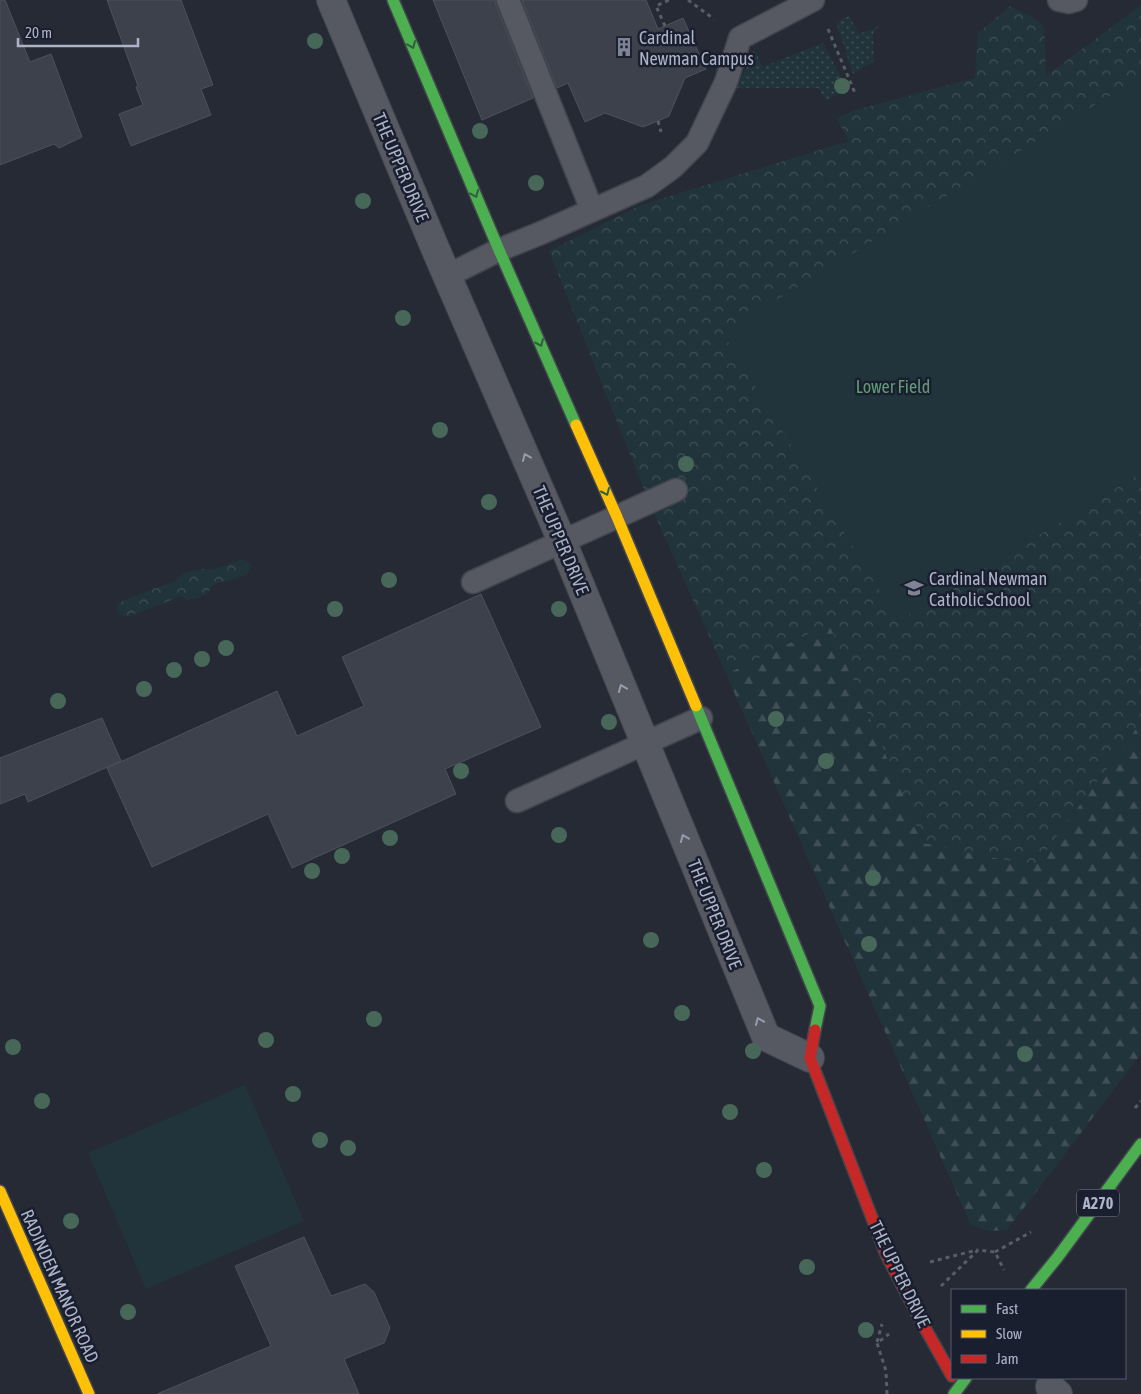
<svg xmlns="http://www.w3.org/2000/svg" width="1141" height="1394" viewBox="0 0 1141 1394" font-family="'Asap Condensed',sans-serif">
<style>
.grass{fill:url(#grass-dots)}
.forest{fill:url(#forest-firs)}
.park{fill:url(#park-crowns)}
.pitch{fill:#22343b}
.building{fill:#3d414b;stroke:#4d515d}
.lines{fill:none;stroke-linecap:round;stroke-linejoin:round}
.lane-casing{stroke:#42454d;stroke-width:25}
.street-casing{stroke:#42454d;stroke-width:30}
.fast-casing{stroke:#42454d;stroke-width:14}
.slow-casing{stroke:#42454d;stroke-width:14}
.jam-casing{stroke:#42454d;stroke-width:14}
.path{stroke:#585d66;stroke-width:3;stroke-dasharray:4 4;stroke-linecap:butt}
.lane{stroke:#565862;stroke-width:22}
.street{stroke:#565862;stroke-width:28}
.fast{stroke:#4caf50;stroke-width:11}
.slow{stroke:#ffc107;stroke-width:11}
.jam{stroke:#c62828;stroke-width:11}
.tree{fill:#476859}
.oneway{stroke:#30603e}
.oneway2{stroke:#989dae}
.labels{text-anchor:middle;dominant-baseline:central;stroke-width:5;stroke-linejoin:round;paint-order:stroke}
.shield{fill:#191f2f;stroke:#818799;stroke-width:1}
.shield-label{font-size:16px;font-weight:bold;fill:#aeb4c7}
.poi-label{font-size:18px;fill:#aeb4c7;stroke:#191f2f;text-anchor:start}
.street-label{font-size:18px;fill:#aeb4c7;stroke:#191f2f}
.park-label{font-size:18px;fill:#639a76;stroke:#191f2f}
</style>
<defs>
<pattern id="grass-dots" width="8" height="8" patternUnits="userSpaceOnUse" patternTransform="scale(1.25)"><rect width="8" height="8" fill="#22343b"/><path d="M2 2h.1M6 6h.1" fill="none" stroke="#404f56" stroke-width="1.8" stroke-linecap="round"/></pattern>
<pattern id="forest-firs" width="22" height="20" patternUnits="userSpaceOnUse" patternTransform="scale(1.25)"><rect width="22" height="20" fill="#22343b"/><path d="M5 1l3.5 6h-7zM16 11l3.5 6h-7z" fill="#404f56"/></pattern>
<pattern id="park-crowns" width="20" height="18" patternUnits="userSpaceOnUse" patternTransform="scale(1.25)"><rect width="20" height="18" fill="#22343b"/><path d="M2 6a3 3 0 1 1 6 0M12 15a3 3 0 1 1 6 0" fill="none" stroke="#404f56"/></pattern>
</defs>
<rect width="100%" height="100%" fill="#252a35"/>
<!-- grass -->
<g class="grass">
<polygon points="849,16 859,34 879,26 873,33 874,61 853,74 836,22"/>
<polygon points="823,43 848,90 826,100 818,88 737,88 754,50 763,67"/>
</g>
<!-- forest -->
<polygon class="forest" points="829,624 924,843 1034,866 1141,722 1141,1054 1007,1230 989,1231 971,1225 726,674"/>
<!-- park -->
<g class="park">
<polygon points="1141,5 1141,722 1035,866 924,843 829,624 726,674 649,502 549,251 641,205 849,141 836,118 856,110 975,78 978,33 1010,6 1034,18 1044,27 1046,76"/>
<polygon points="240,560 245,560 251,564 250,570 247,575 213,585 207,594 197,598 187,600 182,596 127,617 120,615 117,611 117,606 122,601 175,581 184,573 203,569 212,570"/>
</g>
<!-- pitch -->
<g class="pitch">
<polygon points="1141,77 1141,473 898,621 723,333"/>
<polygon points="245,1085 304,1221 146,1289 88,1153"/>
</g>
<!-- building -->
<g class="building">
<polygon points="0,0 5,0 30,62 51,54 82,137 59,148 54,144 0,165"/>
<polygon points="107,0 181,0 213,85 201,89 211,115 131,146 119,114 143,105 136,87 138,86"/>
<polygon points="433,0 495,0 496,5 533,98 482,120"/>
<polygon points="522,0 646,0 658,29 683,18 706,69 685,78 669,116 658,121 643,127 605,113 585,122 568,83 557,88"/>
<polygon points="481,594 541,727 445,769 456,794 292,868 268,814 152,867 107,768 277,691 297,736 364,706 342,657"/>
<polygon points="102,718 121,761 28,802 25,794 0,804 0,758"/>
<polygon points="304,1237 331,1296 365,1284 374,1292 390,1328 384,1343 344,1359 359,1394 157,1394 271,1346 235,1266"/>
</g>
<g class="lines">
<!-- lane casing -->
<g class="lane-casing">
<g id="lane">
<polyline points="508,0 592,210"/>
<polyline points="1059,0 1069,2 1076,0"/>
<polyline points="447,276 499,250 541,233 647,186 673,167 697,143 726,82 740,38 813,0"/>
<polyline points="473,582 676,490"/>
<polyline points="517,801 701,718"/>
</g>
</g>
<!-- street casing -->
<g class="street-casing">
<g id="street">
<polyline points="331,0 435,248 562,541 766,1037 810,1058"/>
<polyline points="1050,1387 1058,1394"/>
</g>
</g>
<!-- fast casing -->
<g class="fast-casing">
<g id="fast">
<polyline points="393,0 499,250 576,425"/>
<polyline points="696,706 820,1006 815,1030"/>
<polyline points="1031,1290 1057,1258 1141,1144"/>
<polyline points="954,1394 966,1378"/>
</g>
</g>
<!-- slow casing -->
<g class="slow-casing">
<g id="slow">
<polyline points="576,425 617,517 696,706"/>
<polyline points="0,1191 89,1394"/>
</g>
</g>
<!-- jam casing -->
<g class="jam-casing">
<polyline id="jam" points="815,1030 810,1058 886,1254 916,1312 952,1376"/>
</g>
<!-- path -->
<g class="path">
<polyline points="688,0 714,19"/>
<polyline points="665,26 656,6 669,0"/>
<polyline points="828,29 855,93"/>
<polyline points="658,121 661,132"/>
<polyline points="1135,1108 1141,1101"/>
<polyline points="995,1252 1031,1232"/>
<polyline points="930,1262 977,1250"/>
<polyline points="941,1286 978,1250 995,1252 1004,1270"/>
<polyline points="877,1342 882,1324"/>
<polyline points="887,1394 886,1371 877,1343 889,1334"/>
</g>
<!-- lane -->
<use href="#lane" class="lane"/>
<!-- street -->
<use href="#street" class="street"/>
<!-- fast -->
<use href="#fast" class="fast"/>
<!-- slow -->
<use href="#slow" class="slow"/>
<!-- jam -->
<use href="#jam" class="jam"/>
</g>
<!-- trees -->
<g class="tree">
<circle cx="315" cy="41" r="8"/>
<circle cx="842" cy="86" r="8"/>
<circle cx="480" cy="131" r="8"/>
<circle cx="536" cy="183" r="8"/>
<circle cx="363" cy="201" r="8"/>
<circle cx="403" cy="318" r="8"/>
<circle cx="440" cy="430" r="8"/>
<circle cx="686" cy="464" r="8"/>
<circle cx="489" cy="502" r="8"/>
<circle cx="389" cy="580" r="8"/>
<circle cx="335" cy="609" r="8"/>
<circle cx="559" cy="609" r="8"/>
<circle cx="226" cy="648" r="8"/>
<circle cx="202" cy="659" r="8"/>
<circle cx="174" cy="670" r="8"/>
<circle cx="144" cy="689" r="8"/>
<circle cx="58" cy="701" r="8"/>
<circle cx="776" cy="719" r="8"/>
<circle cx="609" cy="722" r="8"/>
<circle cx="826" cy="761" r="8"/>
<circle cx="461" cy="771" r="8"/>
<circle cx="559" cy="835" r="8"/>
<circle cx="390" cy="838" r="8"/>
<circle cx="342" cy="856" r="8"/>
<circle cx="312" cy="871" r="8"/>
<circle cx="873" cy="878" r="8"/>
<circle cx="651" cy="940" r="8"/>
<circle cx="869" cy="944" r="8"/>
<circle cx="682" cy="1013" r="8"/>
<circle cx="374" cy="1019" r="8"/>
<circle cx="266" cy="1040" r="8"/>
<circle cx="13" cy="1047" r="8"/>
<circle cx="753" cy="1051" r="8"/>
<circle cx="1025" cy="1054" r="8"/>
<circle cx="293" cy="1094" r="8"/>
<circle cx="42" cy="1101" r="8"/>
<circle cx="730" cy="1112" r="8"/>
<circle cx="320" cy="1140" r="8"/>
<circle cx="348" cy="1148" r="8"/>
<circle cx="764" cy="1170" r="8"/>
<circle cx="71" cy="1221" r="8"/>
<circle cx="807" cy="1267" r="8"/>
<circle cx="128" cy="1312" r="8"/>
<circle cx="866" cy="1330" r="8"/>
</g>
<!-- one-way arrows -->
<defs><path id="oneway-chevron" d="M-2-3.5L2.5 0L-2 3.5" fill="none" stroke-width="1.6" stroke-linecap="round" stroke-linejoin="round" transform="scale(1.25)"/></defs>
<g class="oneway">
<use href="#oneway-chevron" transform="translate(412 45) rotate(67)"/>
<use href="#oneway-chevron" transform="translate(475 194) rotate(67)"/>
<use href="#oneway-chevron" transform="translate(540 343) rotate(66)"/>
<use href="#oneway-chevron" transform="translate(606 492) rotate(66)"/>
</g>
<g class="oneway2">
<use href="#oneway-chevron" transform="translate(526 457) rotate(-113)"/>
<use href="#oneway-chevron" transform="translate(622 688) rotate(-112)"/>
<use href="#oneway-chevron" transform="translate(684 838) rotate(-112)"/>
<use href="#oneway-chevron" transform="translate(759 1021) rotate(-112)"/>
</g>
<!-- icons -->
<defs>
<g id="building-bare" transform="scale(1.5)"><path d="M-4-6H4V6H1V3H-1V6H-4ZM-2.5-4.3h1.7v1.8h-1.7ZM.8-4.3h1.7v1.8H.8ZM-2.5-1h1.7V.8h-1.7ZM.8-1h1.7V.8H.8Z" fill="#7e8494" stroke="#191f2f" stroke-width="2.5" paint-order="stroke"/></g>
<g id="school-bare" transform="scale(1.5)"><path d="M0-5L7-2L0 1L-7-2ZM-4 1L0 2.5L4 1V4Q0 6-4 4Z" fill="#7e8494" stroke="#191f2f" stroke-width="2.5" paint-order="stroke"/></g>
</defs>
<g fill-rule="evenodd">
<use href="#building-bare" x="624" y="47"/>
<use href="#school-bare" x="914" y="588"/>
</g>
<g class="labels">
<!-- shield labels -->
<rect class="shield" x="1077" y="1189.5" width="42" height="27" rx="4"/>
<g class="shield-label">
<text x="1098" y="1203">A270</text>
</g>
<!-- poi labels -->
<g class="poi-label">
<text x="639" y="37">Cardinal<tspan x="639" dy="21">Newman Campus</tspan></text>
<text x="929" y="578">Cardinal Newman<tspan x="929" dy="21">Catholic School</tspan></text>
</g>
<!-- street labels -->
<g class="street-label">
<text transform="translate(401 167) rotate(67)">THE UPPER DRIVE</text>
<text transform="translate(561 540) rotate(67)">THE UPPER DRIVE</text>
<text transform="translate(715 914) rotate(68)">THE UPPER DRIVE</text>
<text transform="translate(900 1274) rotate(64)">THE UPPER DRIVE</text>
<text transform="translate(60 1286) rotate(66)">RADINDEN MANOR ROAD</text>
</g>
<!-- park labels -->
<g class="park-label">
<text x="893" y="386">Lower Field</text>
</g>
</g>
<!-- legend -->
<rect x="951" y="1289" width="175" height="90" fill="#191f2f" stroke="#555b6c"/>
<rect x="961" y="1305" width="25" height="8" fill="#4caf50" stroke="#555b6c"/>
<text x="996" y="1314" font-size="15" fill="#aeb4c7">Fast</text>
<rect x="961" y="1330" width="25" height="8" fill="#ffc107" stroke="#555b6c"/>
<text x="996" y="1339" font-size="15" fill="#aeb4c7">Slow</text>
<rect x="961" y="1355" width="25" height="8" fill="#c62828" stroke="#555b6c"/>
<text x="996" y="1364" font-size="15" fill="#aeb4c7">Jam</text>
<!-- scale -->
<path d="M18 38v8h120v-8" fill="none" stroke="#aeb4c7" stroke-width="2.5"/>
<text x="25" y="38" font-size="15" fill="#aeb4c7" stroke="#191f2f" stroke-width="4" paint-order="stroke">20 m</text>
</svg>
